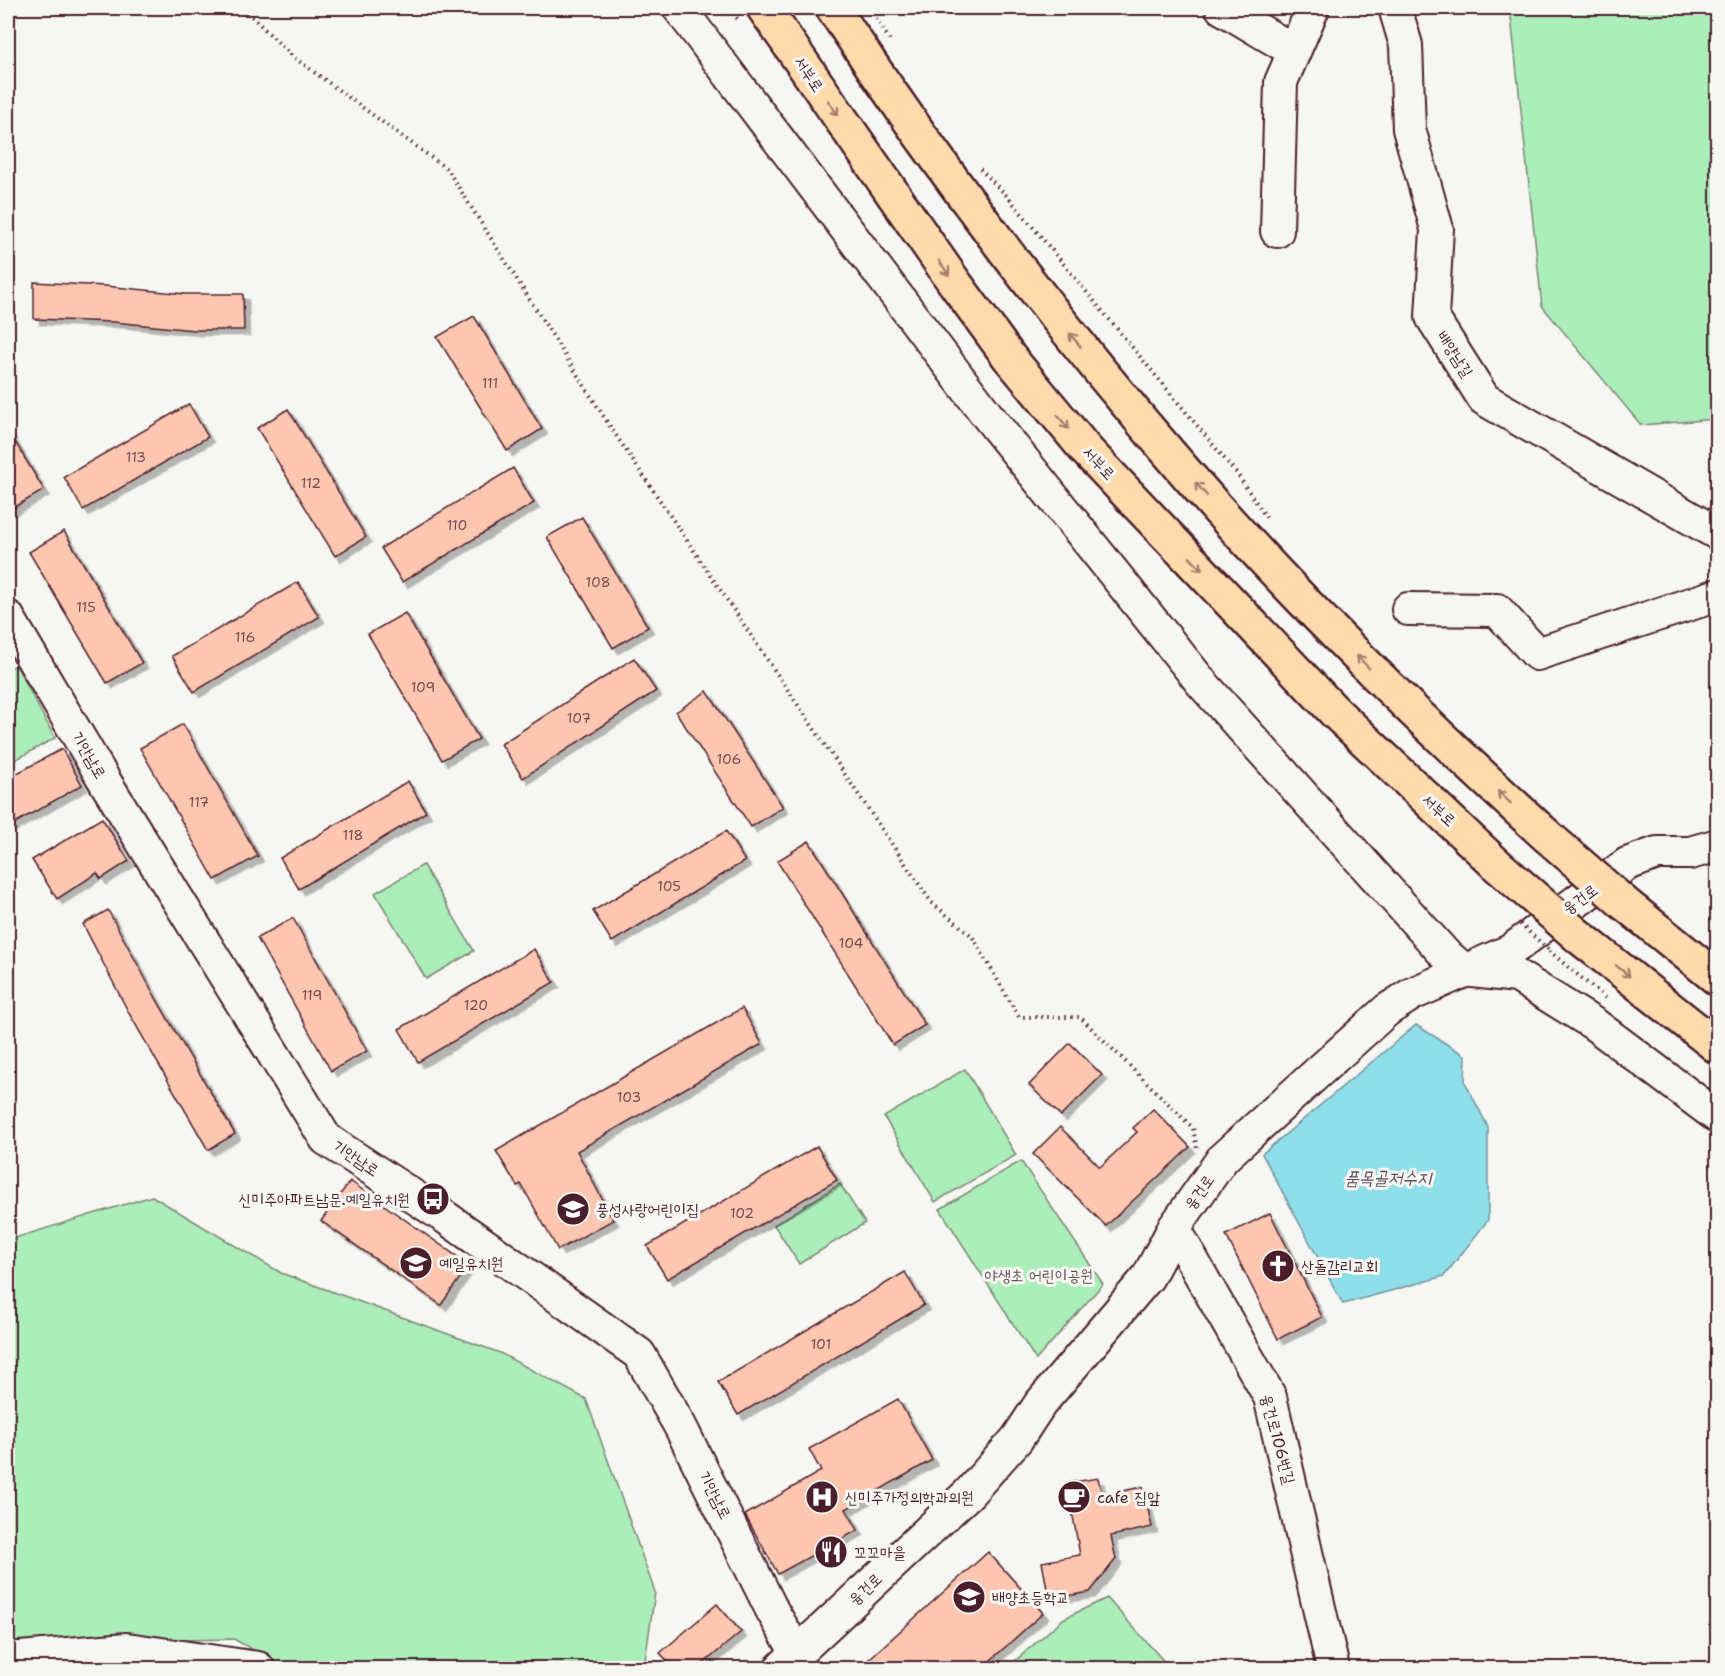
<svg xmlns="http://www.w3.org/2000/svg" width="1725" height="1676" viewBox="0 0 1725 1676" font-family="'Shantell Sans','Poor Story',sans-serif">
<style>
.green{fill:#abeeb9;stroke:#7a8672;stroke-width:1.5}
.water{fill:#8fdfeb;stroke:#73929e;stroke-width:1.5}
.building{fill:#fdc6b1;stroke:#4a1f2b;stroke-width:1.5;filter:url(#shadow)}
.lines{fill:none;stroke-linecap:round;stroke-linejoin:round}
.minor-casing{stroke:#4a1f2b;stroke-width:36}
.major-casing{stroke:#4a1f2b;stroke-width:38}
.path{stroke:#4a1f2b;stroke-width:4;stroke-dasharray:1.5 4.5;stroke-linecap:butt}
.minor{stroke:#f6f6f2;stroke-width:32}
.major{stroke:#fedbac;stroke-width:33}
.major-bridge-casing{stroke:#4a1f2b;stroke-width:38;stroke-linecap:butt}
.path-bridge{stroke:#4a1f2b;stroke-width:4;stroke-dasharray:1.5 4.5;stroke-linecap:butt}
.major-bridge{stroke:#fedbac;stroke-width:33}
.oneway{stroke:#a47d6c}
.labels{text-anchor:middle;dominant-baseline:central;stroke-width:6;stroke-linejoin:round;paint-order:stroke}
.number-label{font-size:14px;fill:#77494c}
.street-label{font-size:16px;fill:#4a1f2b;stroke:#f6f6f2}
.poi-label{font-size:16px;fill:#4a1f2b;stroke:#f6f6f2;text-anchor:start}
.park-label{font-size:16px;fill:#62534e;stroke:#f6f6f2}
.water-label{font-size:18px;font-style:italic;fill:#5b4f5b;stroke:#f6f6f2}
</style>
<defs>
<filter id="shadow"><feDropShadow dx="5.5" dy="5.5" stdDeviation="0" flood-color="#0004"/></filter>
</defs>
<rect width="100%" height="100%" fill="#f6f6f2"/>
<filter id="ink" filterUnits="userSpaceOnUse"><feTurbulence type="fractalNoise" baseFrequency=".0167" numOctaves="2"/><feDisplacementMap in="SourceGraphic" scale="12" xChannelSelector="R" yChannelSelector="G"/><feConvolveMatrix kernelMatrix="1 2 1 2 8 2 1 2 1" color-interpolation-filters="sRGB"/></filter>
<g filter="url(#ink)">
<!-- green -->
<g class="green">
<polygon points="1510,8 1717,8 1717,419 1641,425 1542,306"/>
<polygon points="16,665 55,738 8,764 8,669"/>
<polygon points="423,865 474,951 426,979 375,893"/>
<polygon points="965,1069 1016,1155 935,1202 884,1117"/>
<polygon points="1021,1161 1103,1284 1036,1360 940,1209"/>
<polygon points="840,1184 865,1223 799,1264 774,1225"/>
<polygon points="152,1196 281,1273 500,1353 586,1399 655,1592 644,1668 285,1668 234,1639 8,1643 8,1240"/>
<polygon points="1107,1598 1170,1668 1007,1668 1063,1619"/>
</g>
<!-- water -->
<polygon class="water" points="1416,1025 1466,1056 1465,1082 1488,1127 1488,1220 1444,1276 1343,1304 1262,1154"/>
<!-- building -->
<g class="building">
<polygon points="34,282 105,286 185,294 243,294 244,330 194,330 113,322 34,319"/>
<polygon points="474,316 542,429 507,451 437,337"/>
<polygon points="189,404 208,437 83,510 64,477"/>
<polygon points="288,409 366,537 335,556 257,428"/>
<polygon points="8,430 44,490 8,511"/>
<polygon points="513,468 534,503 402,582 381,548"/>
<polygon points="582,517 648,627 613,648 547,537"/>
<polygon points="64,531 142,663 107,683 29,552"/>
<polygon points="298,582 319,617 194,692 172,656"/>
<polygon points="405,613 479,739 442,760 368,634"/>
<polygon points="634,658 656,691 523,778 501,744"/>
<polygon points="707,691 783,807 751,827 676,712"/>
<polygon points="183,724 258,856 215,880 140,748"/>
<polygon points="62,749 82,785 8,827 8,778"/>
<polygon points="408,781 426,812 299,889 280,858"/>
<polygon points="102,818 129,861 101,879 97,873 57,899 32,860"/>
<polygon points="726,831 745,861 612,942 593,911"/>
<polygon points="809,841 925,1025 893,1045 777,861"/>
<polygon points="108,910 157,1000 235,1134 208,1150 130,1015 83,924"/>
<polygon points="293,918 367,1051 331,1071 257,938"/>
<polygon points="534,949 554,982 418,1062 399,1029"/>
<polygon points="742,1008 762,1044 577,1151 613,1220 558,1250 521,1184 517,1186 496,1151"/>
<polygon points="1070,1043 1102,1075 1061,1116 1029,1085"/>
<polygon points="1153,1109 1190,1147 1106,1226 1033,1154 1060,1127 1100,1167 1137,1132 1133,1128"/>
<polygon points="817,1146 837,1180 667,1279 647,1246"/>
<polygon points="350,1181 469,1265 441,1305 321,1221"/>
<polygon points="1270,1213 1322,1317 1278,1339 1226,1235"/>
<polygon points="905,1272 924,1305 738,1415 718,1382"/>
<polygon points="898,1399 932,1460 846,1509 858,1530 778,1574 745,1515 821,1471 809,1449"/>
<polygon points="1098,1478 1102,1495 1143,1487 1152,1527 1111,1536 1116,1559 1090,1592 1049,1599 1042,1562 1080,1555 1067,1483"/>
<polygon points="988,1552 1043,1613 982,1668 859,1668"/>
<polygon points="717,1604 741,1632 698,1668 674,1668 660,1653"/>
</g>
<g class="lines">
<!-- minor casing -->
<g class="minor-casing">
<g id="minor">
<polyline points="679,8 987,415 1201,682 1444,953 1464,970 1517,976 1594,1024 1718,1117"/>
<polyline points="1222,8 1294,51"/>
<polyline points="1395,8 1406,45 1409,129 1437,229 1432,317 1484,399 1718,534"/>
<polyline points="1277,231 1281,82 1313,8"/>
<polyline points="1408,609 1497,610 1537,654 1718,595"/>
<polyline points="8,617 107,785 326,1139 445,1217 639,1354 680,1426 773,1612 797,1653"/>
<polyline points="1174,1228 1270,1397 1333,1668"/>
<polyline points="8,1659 127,1649 258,1668"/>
<polyline points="781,1668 969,1493 1017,1439 1040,1404 1148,1277 1174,1228 1223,1158 1387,1010 1412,994 1510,951 1627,864 1657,853 1690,853 1718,845"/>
</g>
</g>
<!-- major casing -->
<g class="major-casing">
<g id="major">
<polyline points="764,8 952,279 1009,357 1086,450 1334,711 1497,865"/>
<path d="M 833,8 C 940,170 1058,326 1186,473 C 1298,602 1421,721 1547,836"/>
<polyline points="1624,903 1718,979"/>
<polyline points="1577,935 1718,1047"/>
</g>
</g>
<!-- path -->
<g class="path">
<polyline points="243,8 292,56 447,169 611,428 931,902 972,936 1019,1017 1080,1017 1193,1128 1197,1149"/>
<polyline points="729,8 739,21"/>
<polyline points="870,8 890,41"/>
<polyline points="980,169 1008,197 1238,475 1268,520"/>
<polyline points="1549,951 1608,1000"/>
</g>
<!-- minor -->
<use href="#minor" class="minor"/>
<!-- major -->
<use href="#major" class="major"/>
<!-- major-bridge casing -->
<g class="major-bridge-casing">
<g id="major-bridge">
<polyline points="1547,836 1624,903"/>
<polyline points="1497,865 1577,935"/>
</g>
</g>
<!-- path-bridge -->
<polyline class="path-bridge" points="1520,924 1549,950"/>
<!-- major-bridge -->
<use href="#major-bridge" class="major-bridge"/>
</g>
<!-- one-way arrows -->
<defs><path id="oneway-shaft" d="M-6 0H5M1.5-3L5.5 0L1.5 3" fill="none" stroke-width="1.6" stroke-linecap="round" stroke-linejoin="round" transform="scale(1.5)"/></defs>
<g class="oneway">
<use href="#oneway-shaft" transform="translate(833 108) rotate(55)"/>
<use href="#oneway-shaft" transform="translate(944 268) rotate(55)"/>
<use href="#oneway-shaft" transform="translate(1075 340) rotate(-129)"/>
<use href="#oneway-shaft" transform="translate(1063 422) rotate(51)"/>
<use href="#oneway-shaft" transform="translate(1201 489) rotate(-132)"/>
<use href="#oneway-shaft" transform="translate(1196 564) rotate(47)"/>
<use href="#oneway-shaft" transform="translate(1363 662) rotate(-134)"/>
<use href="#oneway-shaft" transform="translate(1504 797) rotate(-137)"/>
<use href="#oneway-shaft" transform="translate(1623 971) rotate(39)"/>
</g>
</g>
<!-- icons -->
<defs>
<g id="bus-disc" transform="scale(1.725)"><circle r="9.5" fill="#4a1f2b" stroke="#f6f6f2"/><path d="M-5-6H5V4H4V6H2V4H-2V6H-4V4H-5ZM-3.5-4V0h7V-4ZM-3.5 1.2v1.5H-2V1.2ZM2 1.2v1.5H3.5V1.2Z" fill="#fff"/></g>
<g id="school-disc" transform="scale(1.725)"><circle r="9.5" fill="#4a1f2b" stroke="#f6f6f2"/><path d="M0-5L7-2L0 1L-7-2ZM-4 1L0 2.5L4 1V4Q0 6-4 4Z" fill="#fff"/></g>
<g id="church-disc" transform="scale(1.725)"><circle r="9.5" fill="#4a1f2b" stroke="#f6f6f2"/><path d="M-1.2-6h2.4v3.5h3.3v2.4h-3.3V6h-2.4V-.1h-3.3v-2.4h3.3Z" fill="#fff"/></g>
<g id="hospital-disc" transform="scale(1.725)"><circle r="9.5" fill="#4a1f2b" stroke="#f6f6f2"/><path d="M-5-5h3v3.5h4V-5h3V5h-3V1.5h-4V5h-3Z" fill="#fff"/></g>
<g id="cafe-disc" transform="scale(1.725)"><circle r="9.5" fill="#4a1f2b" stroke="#f6f6f2"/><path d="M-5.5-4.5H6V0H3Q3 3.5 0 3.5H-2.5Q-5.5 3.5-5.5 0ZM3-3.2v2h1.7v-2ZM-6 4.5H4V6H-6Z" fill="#fff"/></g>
<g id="restaurant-disc" transform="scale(1.725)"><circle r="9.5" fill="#4a1f2b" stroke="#f6f6f2"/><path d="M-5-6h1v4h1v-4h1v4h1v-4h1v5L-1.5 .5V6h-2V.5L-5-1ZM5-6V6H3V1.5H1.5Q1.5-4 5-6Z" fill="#fff"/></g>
</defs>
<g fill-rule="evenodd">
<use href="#bus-disc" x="433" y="1199"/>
<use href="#school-disc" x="573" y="1209"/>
<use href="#school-disc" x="416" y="1263"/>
<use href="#church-disc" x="1278" y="1266"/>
<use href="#hospital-disc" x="822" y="1497"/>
<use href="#cafe-disc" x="1074" y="1497"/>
<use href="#restaurant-disc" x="831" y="1552"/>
<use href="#school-disc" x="969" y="1597"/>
</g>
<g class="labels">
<!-- number labels -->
<g class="number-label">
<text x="490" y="383">111</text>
<text x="136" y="457">113</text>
<text x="311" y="483">112</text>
<text x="457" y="525">110</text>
<text x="598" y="582">108</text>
<text x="86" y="607">115</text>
<text x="245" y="637">116</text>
<text x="423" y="687">109</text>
<text x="579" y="718">107</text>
<text x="729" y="759">106</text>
<text x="199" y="802">117</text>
<text x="353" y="835">118</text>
<text x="669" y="886">105</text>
<text x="851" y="943">104</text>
<text x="312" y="995">119</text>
<text x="476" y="1005">120</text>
<text x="629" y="1097">103</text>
<text x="742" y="1213">102</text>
<text x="821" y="1344">101</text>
</g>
<!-- street labels -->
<g class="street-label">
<text transform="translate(809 74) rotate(56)">서부로</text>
<text transform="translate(1455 354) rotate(57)">배양남길</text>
<text transform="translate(1099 463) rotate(47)">서부로</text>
<text transform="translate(89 755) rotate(60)">기안남로</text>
<text transform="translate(1439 810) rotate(43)">서부로</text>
<text transform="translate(1580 899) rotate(-36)">융건로</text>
<text transform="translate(356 1158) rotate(34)">기안남로</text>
<text transform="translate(1199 1192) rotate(-55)">융건로</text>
<text transform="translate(1278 1439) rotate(75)">융건로106번길</text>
<text transform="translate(715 1495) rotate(63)">기안남로</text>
<text transform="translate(865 1589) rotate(-43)">융건로</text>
</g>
<!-- poi labels -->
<g class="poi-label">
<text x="410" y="1199" text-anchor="end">신미주아파트남문.예일유치원</text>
<text x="596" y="1209">풍성사랑어린이집</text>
<text x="439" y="1263">예일유치원</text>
<text x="1301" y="1266">산돌감리교회</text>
<text x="845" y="1497">신미주가정의학과의원</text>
<text x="1097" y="1497">cafe 집앞</text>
<text x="854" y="1552">꼬꼬마을</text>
<text x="992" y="1597">배양초등학교</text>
</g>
<!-- park labels -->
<g class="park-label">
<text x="1039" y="1275">야생초 어린이공원</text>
</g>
<!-- water labels -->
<g class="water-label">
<text x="1388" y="1178">품목골저수지</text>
</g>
</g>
<!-- margin -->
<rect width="1725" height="1676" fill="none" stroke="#f6f6f2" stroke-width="30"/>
<rect x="15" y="15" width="1695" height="1646" fill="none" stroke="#4a1f2b" stroke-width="2" filter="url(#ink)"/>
</svg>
